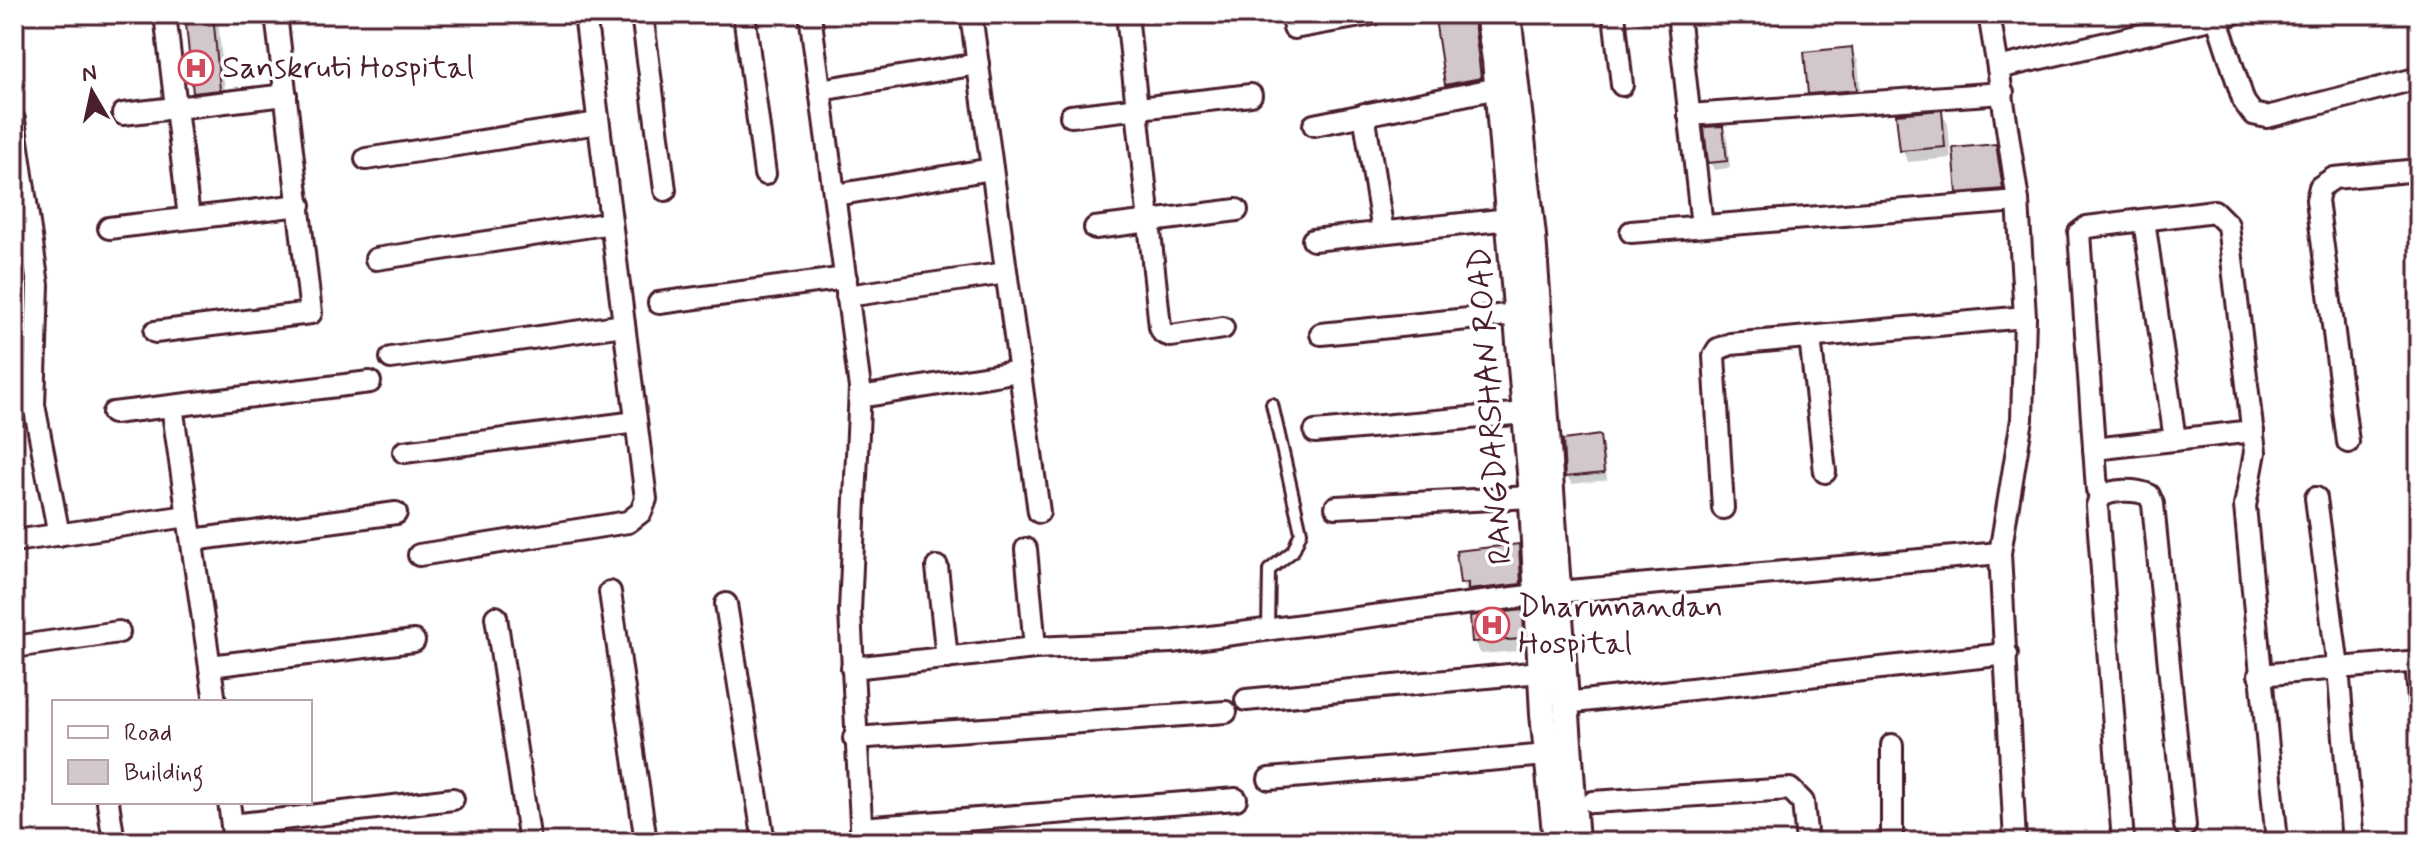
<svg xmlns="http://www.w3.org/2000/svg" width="2433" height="856" viewBox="0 0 2433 856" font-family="Mynerve,sans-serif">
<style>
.shadow{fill:#0003}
.building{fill:#d2c7cb;stroke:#4a1f2b;stroke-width:2}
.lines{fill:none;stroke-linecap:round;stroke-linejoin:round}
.service-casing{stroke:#4a1f2b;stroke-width:16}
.minor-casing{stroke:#4a1f2b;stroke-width:26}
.tertiary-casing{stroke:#4a1f2b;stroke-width:30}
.service{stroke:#fff;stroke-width:10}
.minor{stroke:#fff;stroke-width:20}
.tertiary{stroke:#fff;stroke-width:24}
.labels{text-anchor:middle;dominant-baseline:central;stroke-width:7;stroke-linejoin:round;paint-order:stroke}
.poi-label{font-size:32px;fill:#4a1f2b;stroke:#fff;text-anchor:start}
.street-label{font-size:32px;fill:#4a1f2b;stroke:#fff}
</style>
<rect width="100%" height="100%" fill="#fff"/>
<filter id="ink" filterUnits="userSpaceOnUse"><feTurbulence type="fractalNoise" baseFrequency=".0125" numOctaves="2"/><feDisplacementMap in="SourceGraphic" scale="16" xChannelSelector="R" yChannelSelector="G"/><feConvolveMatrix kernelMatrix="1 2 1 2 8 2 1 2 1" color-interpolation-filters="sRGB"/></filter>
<g filter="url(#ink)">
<!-- shadow -->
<g class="shadow">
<polygon points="187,14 214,14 218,20 226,101 202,104 195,92"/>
<polygon points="1472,15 1479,27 1487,90 1454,96 1447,85 1437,20"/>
<polygon points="1851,49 1858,61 1862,102 1817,105 1810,93"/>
<polygon points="1941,112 1948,124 1951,158 1908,162 1902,150"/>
<polygon points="1722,128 1727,135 1730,168 1714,170 1710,162"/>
<polygon points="1995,146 2002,158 2008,201 1966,204 1959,192"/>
<polygon points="1599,438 1603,445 1607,480 1572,484 1567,477"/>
<polygon points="1518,547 1525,558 1527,595 1469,595 1462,584"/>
<polygon points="1521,612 1528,624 1530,650 1481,654 1474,642 1472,618"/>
</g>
<!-- building -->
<g class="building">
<polygon points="185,14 213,14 220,90 193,93"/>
<polygon points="1466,14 1473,14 1481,78 1445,85 1435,19"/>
<polygon points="1852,47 1857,90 1808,94 1804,52"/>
<polygon points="1942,110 1945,147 1900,151 1896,114"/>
<polygon points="1723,126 1727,161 1708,163 1704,127"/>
<polygon points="1996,144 2003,189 1957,193 1953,148"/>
<polygon points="1600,435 1604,473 1565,477 1563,440"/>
<polygon points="1519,544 1521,584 1468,590 1468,583 1460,584 1456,551"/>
<polygon points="1523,610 1524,639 1472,642 1470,616"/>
</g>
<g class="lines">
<!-- service casing -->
<g class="service-casing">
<polyline id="service" points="1268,629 1269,570 1293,551 1301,532 1272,404"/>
</g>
<!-- minor casing -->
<g class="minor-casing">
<g id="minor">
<polyline points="165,14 189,218"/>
<polyline points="642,14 665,190"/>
<polyline points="744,14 765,174"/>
<polyline points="810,14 860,388 850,611 862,842"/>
<polyline points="971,14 1039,512"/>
<polyline points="1127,14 1160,327 1163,333 1171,336 1223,328"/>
<polyline points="1614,14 1622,85"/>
<polyline points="1678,14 1702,226"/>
<polyline points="1989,14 1998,68 2232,14"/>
<polyline points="2217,19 2244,102 2253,114 2267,117 2419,78"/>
<polyline points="1294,28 1372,14"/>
<polyline points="1998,68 2018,201 2025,317 2022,419 2000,553 2015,842"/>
<polyline points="820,90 978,64"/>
<polyline points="123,114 286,95"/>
<polyline points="1364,114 1383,232"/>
<polyline points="1689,115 2003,93"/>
<polyline points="1071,116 1251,95"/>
<polyline points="14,120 38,285 34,405 59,535"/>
<polyline points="1314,125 1498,88"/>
<polyline points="366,159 598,123"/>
<polyline points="835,195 992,169"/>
<polyline points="2144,220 2175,440"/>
<polyline points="109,228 300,205"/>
<polyline points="1095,228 1237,210"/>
<polyline points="1631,232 2018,201"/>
<polyline points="1313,240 1509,219"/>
<polyline points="376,259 611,223"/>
<polyline points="847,296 1006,273"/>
<polyline points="659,303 846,278"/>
<polyline points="155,332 311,313 276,14"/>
<polyline points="1321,334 1517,314"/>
<polyline points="1810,337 1825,472"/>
<polyline points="391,358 624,325"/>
<polyline points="860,397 1020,371"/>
<polyline points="172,406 215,702"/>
<polyline points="113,413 370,382"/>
<polyline points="1315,432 1525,413"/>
<polyline points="2348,442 2317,200 2320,187 2334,178 2419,170"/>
<polyline points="2094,449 2253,431"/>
<polyline points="404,452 636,422"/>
<polyline points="2097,490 2079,233 2087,227 2214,211 2228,225 2255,452 2245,506 2277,842"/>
<polyline points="2316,498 2338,668 2353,842"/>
<polyline points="1336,507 1532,497"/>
<polyline points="1723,508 1714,356 1718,349 1731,344 2025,317"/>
<polyline points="192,540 396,513"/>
<polyline points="14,541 188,516"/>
<polyline points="1026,549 1035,648"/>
<polyline points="419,555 628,522 641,512 646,499 585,14"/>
<polyline points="937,567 947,658"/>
<polyline points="610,592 646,842"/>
<polyline points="726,604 764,842"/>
<polyline points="496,617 530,842"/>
<polyline points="14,647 119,632"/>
<polyline points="2416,661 2419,701"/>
<polyline points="210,666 414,641"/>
<polyline points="852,668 1035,648 1171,642 1558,592 2000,553"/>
<polyline points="2259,675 2419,661"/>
<polyline points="1246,700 1540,672"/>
<polyline points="1565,703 2007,654"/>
<polyline points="854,738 1226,712"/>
<polyline points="1269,779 1547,755"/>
<polyline points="108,802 114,842"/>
<polyline points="229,802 234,842"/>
<polyline points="1593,802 1790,789 1803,802 1807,842"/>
<polyline points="232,825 453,799"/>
<polyline points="861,828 1236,799"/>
<polyline points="1892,842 1892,745"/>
<path d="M 2123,842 L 2097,506 L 2100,497 C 2113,489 2135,489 2149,495 L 2153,504 L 2185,826"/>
</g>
</g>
<!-- tertiary casing -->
<g class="tertiary-casing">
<g id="tertiary">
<polyline points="1488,14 1495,60 1531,484 1543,714 1556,842"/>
<polyline points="1508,14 1533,236 1576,842"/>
</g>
</g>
<!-- service -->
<use href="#service" class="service"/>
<!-- minor -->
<use href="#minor" class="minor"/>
<!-- tertiary -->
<use href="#tertiary" class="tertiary"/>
</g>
</g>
<!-- icons -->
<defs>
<g id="hospital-ring" transform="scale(1.8)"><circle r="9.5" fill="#fff" stroke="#d1495b" stroke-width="1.5"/><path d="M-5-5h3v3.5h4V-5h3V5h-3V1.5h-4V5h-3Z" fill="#d1495b"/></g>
</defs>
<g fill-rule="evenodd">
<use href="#hospital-ring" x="196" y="68"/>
<use href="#hospital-ring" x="1492" y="625"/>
</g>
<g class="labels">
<!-- poi labels -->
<g class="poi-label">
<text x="222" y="68">Sanskruti Hospital</text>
<text x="1518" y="607">Dharmnandan<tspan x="1518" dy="37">Hospital</tspan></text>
</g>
<!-- street labels -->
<g class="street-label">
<text transform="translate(1491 406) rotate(-94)">RANGDARSHAN ROAD</text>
</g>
</g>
<!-- margin -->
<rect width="2433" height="856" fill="none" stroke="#fff" stroke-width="48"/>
<rect x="24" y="24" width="2385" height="808" fill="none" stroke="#4a1f2b" stroke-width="3" filter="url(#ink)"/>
<!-- legend -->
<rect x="52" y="700" width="260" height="104" fill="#ffffff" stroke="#b7a5aa" stroke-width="2"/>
<rect x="68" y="726" width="40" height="12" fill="#ffffff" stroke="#b7a5aa" stroke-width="2"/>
<text x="124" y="740" font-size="24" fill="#4a1f2b">Road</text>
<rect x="68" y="760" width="40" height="24" fill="#d2c7cb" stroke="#b7a5aa" stroke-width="2"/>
<text x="124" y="780" font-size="24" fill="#4a1f2b">Building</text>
<!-- north arrow -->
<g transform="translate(92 92) rotate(351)" stroke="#ffffff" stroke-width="6" paint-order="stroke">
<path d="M0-6L14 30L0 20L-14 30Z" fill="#4a1f2b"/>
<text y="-12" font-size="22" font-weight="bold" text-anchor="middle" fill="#4a1f2b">N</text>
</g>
</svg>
